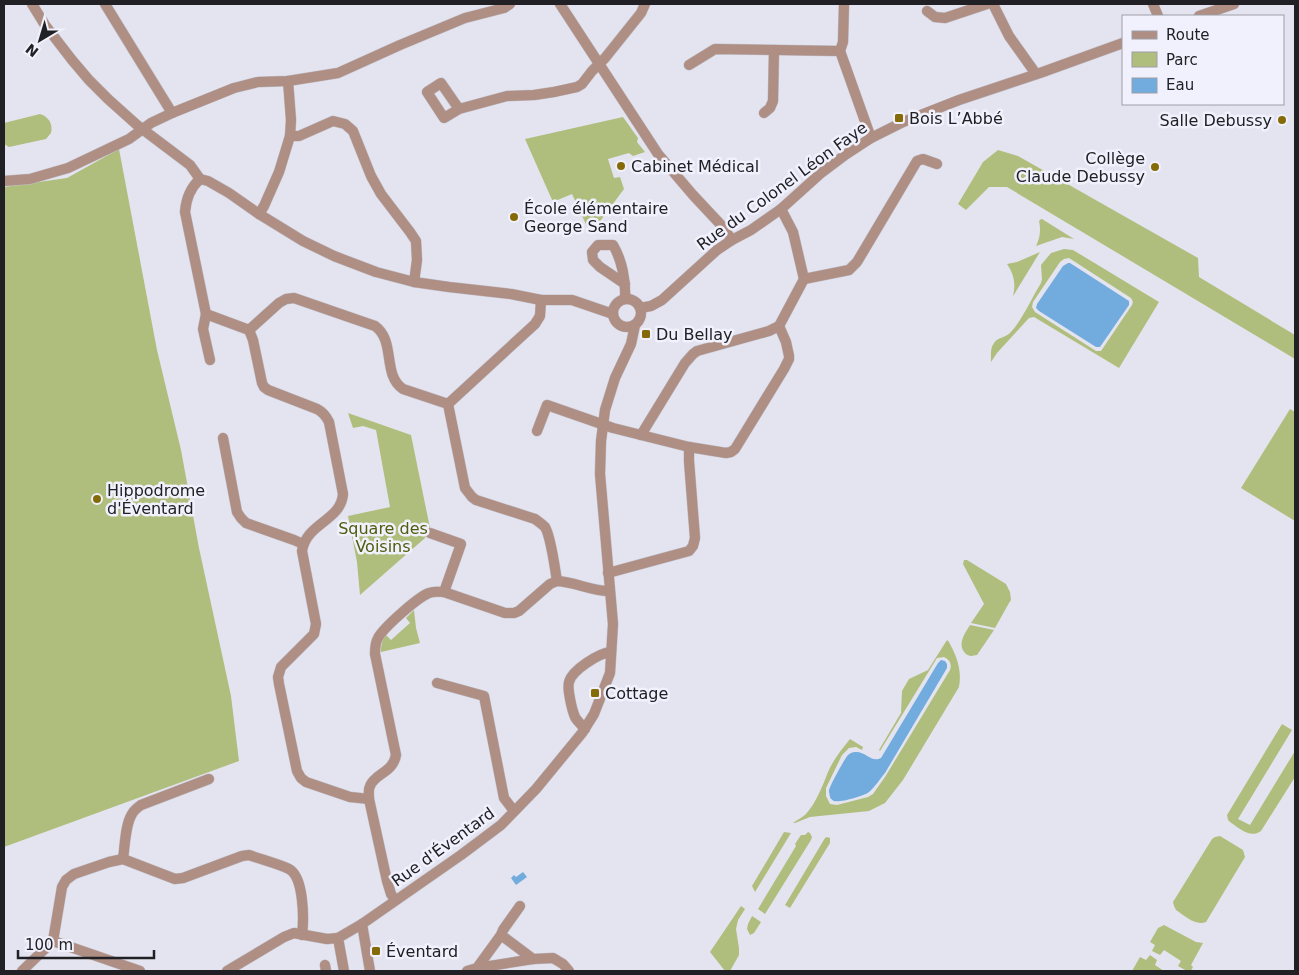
<svg xmlns="http://www.w3.org/2000/svg" width="1299" height="975" viewBox="0 0 1299 975" font-family="'DejaVu Sans',sans-serif">
<style>
.green{fill:#afbe7c;fill-rule:evenodd}
.water{fill:#72abdd}
.lines{fill:none;stroke-linecap:round;stroke-linejoin:round}
.minor-casing{stroke:#c1c1cb;stroke-width:11}
.minor{stroke:#af8e84;stroke-width:10}
.poi-dot{fill:#856b07;stroke:#f1f1fd;stroke-width:2}
.labels{text-anchor:middle;dominant-baseline:central;stroke-width:5;stroke-linejoin:round;paint-order:stroke}
.poi-label{font-size:16px;fill:#212125;stroke:#f1f1fd;text-anchor:start}
.street-label{font-size:16px;fill:#212125;stroke:#f1f1fd}
.park-label{font-size:16px;fill:#4f5c0b;stroke:#f1f1fd}
</style>
<rect width="100%" height="100%" fill="#e4e4f0"/>
<!-- green -->
<g class="green">
<path d="M 40,114 C 49,117 53,124 51,133 L 46,139 L 9,147 L 4,144 L 4,123 Z"/>
<polygon points="623,117 638,138 637,142 645,152 633,156 629,153 608,159 614,178 620,177 624,189 598,224 591,225 591,229 589,231 572,194 553,202 525,139"/>
<polygon points="119,149 157,350 181,450 199,548 231,696 239,761 4,847 4,187 67,178"/>
<polygon points="998,150 1018,156 1198,258 1199,277 1295,335 1295,359 1007,187 989,187 966,210 958,204 983,162"/>
<path d="M 1041,219 L 1042,219 L 1074,239 L 1062,237 L 1036,246 C 1040,238 1041,230 1039,221 Z"/>
<path d="M 1064,249 L 1073,250 L 1159,302 L 1119,368 L 1034,317 L 1029,318 L 997,353 L 991,362 C 991,356 990,348 994,343 C 998,337 1005,338 1010,333 C 1023,319 1031,299 1041,283 L 1042,279 L 1041,265 L 1051,253 ZM 1069,258 L 1131,298 L 1133,302 L 1132,305 L 1101,351 L 1096,351 L 1035,312 L 1032,307 L 1033,302 L 1060,262 L 1064,259 Z"/>
<path d="M 1040,252 L 1015,293 L 1013,296 C 1016,284 1014,274 1007,264 L 1017,262 Z"/>
<polygon points="1290,409 1295,412 1295,521 1241,488"/>
<polygon points="348,413 411,435 430,528 425,538 360,595 357,562 348,516 390,507 376,430 363,426 353,428"/>
<polygon points="964,560 967,560 1006,584 1010,592 1011,600 1009,603 995,628 971,623 984,604 983,602 963,564"/>
<path d="M 414,610 L 416,628 L 420,643 L 381,652 C 381,645 382,640 386,635 L 391,640 L 410,623 L 406,618 Z"/>
<path d="M 970,625 L 994,630 L 977,655 C 972,656 969,657 965,653 C 957,644 965,633 970,625 Z"/>
<path d="M 947,640 L 949,642 C 957,657 962,670 959,687 L 903,780 L 885,803 L 869,811 L 810,817 L 795,823 L 793,823 C 797,820 803,817 806,814 C 816,803 823,785 828,772 C 833,760 842,749 850,739 L 863,747 L 862,750 L 856,747 L 849,748 L 842,755 L 826,788 L 826,796 L 830,804 L 837,805 L 868,797 L 873,794 L 885,777 L 950,670 C 952,664 950,660 944,657 L 937,658 L 880,751 L 879,750 L 901,713 L 902,691 L 909,679 L 928,670 Z"/>
<path d="M 1282,724 L 1292,730 L 1238,819 L 1250,825 L 1295,751 L 1295,777 L 1261,831 C 1250,839 1239,828 1230,822 L 1228,820 L 1227,815 Z"/>
<polygon points="784,832 791,833 755,892 752,886"/>
<polygon points="808,832 810,833 812,837 811,840 765,914 758,909 796,846 795,844 801,835 805,835"/>
<path d="M 1220,836 L 1243,850 L 1245,857 L 1206,922 C 1195,926 1185,916 1176,910 L 1174,906 L 1173,902 L 1212,839 L 1215,837 Z"/>
<polygon points="827,837 830,838 830,843 790,908 785,905 825,838"/>
<polygon points="741,906 745,909 738,920 736,929 739,948 739,955 730,971 725,971 710,952"/>
<polygon points="752,916 761,922 754,933 750,935 747,929 748,924"/>
<polygon points="1164,925 1196,942 1203,943 1191,965 1193,967 1191,971 1187,971 1178,966 1181,961 1164,950 1160,955 1152,951 1155,945 1150,942 1158,928"/>
<polygon points="1150,955 1157,960 1155,965 1164,971 1132,971 1140,957 1146,960"/>
</g>
<!-- water -->
<g class="water">
<polygon points="1068,263 1070,263 1129,301 1129,305 1100,347 1096,347 1039,311 1036,308 1037,304 1063,266"/>
<path d="M 941,660 L 945,661 L 947,664 L 947,668 L 885,773 C 880,779 875,787 869,792 C 864,796 839,803 834,801 C 833,801 832,799 831,799 C 830,798 829,792 829,791 C 829,787 845,758 848,755 C 850,753 853,752 855,752 C 866,751 871,763 881,758 L 938,663 Z"/>
<polygon points="523,872 527,877 516,885 511,878 514,875 516,877"/>
</g>
<g class="lines">
<!-- minor casing -->
<g class="minor-casing">
<g id="minor">
<polyline points="32,4 45,25 72,60 89,80 108,99 137,125 190,165 200,179 208,181 229,193 259,214 303,241 334,256 376,272 414,282 449,287 511,294 541,300 572,300 613,314"/>
<polyline points="105,4 172,113"/>
<polyline points="560,4 658,154 693,195 722,226 732,240"/>
<polyline points="993,4 1009,36 1036,74"/>
<polyline points="1153,4 1158,16"/>
<polyline points="927,11 935,17 945,18 987,4"/>
<polyline points="1199,16 1234,4"/>
<polyline points="840,51 843,42 844,4"/>
<polyline points="689,65 715,49 840,51 871,138"/>
<polyline points="459,109 444,118 427,92 441,83 459,109 507,96 534,95 554,92 577,87 582,84 592,71 605,58 641,13 645,4"/>
<polyline points="764,113 770,108 773,101 774,50"/>
<polyline points="290,136 299,136 333,121 345,124 353,131 371,176 381,194 410,232 416,241 417,260 414,282"/>
<path d="M 200,179 C 190,188 186,199 185,212 L 206,314 L 249,330 L 253,340 L 262,383 L 264,387 L 268,390 L 317,409 C 323,412 326,416 329,422 L 343,494 C 341,521 306,523 302,551 L 316,624 L 314,634 L 281,667 L 278,677 L 279,684 L 297,771 L 301,778 L 306,782 L 350,797 L 369,799"/>
<polyline points="4,181 30,179 68,168 129,139 151,123 172,113 234,88 258,82 288,81 338,73 400,45 465,18 504,8 510,4"/>
<polyline points="781,209 793,232 804,279"/>
<polyline points="259,214 264,206 279,172 290,136 291,120 288,81"/>
<polyline points="804,279 849,270 857,262 917,161 923,159 937,164"/>
<path d="M 625,284 L 600,267 L 593,260 L 592,252 L 598,245 L 613,245 C 622,260 626,281 625,299"/>
<circle cx="627" cy="313" r="14"/>
<polyline points="640,308 651,306 662,300 717,250 732,240 751,230 781,209 821,173 845,155 871,138 903,122 959,100 1040,73 1123,43"/>
<polyline points="206,314 203,329 210,360"/>
<path d="M 249,330 L 279,303 L 286,299 L 294,298 L 375,326 C 396,341 382,375 403,389 L 448,404 L 465,488 L 472,497 L 476,500 L 535,519 C 539,522 542,524 545,527 C 551,537 555,569 557,581 C 575,582 591,591 609,591"/>
<polyline points="448,404 535,324 540,316 541,300"/>
<polyline points="537,431 547,405 613,428 689,447 726,453 731,452 735,449 784,369 789,359 789,356 786,342 779,326 804,279"/>
<polyline points="641,435 685,363 693,354 697,351 769,331 779,326"/>
<polyline points="223,438 237,512 241,518 246,523 294,540 303,544"/>
<polyline points="430,533 461,544 444,592"/>
<polyline points="608,573 689,551 693,546 695,538 689,461 689,447"/>
<polyline points="437,683 484,696 504,798 514,811"/>
<path d="M 585,729 C 582,725 577,721 575,717 C 572,710 567,689 569,682 C 572,670 599,653 611,652"/>
<path d="M 123,859 C 125,846 125,825 132,814 C 134,810 137,808 141,805 L 209,779"/>
<path d="M 395,900 L 391,894 L 387,881 L 369,799 C 369,794 368,790 370,786 C 375,773 393,773 396,755 L 375,654 C 375,648 375,643 378,638 C 383,628 418,597 429,593 C 434,591 439,592 444,592 L 505,613 L 514,613 L 519,611 L 550,584 L 557,581"/>
<polyline points="362,924 370,971"/>
<polyline points="501,935 503,930 520,906"/>
<polyline points="338,938 344,971"/>
<polyline points="53,941 140,971"/>
<polyline points="325,965 326,971"/>
<polyline points="477,968 533,959"/>
<path d="M 22,971 L 53,941 L 62,887 L 66,880 L 74,874 L 109,862 L 123,859 L 175,879 L 183,878 L 242,856 L 249,855 C 260,859 279,864 289,869 C 304,877 304,919 302,935"/>
<polyline points="227,971 284,937 294,933 327,939 338,938 362,924 461,855 501,825 536,789 582,733 594,714 610,673 613,624 600,474 601,441 605,410 615,378 631,344 635,325"/>
<polyline points="467,971 477,968 501,935 533,959 553,958 563,964 569,971"/>
</g>
</g>
<!-- minor -->
<use href="#minor" class="minor"/>
</g>
<!-- markers -->
<g class="poi-dot">
<rect x="894" y="113" width="10" height="10" rx="2.5"/>
<circle cx="1282" cy="120" r="5"/>
<circle cx="621" cy="166" r="5"/>
<circle cx="1155" cy="167" r="5"/>
<circle cx="514" cy="217" r="5"/>
<rect x="641" y="329" width="10" height="10" rx="2.5"/>
<circle cx="97" cy="499" r="5"/>
<rect x="590" y="688" width="10" height="10" rx="2.5"/>
<rect x="371" y="946" width="10" height="10" rx="2.5"/>
</g>
<g class="labels">
<!-- poi labels -->
<g class="poi-label">
<text x="909" y="118">Bois L’Abbé</text>
<text x="1272" y="120" text-anchor="end">Salle Debussy</text>
<text x="1145" y="158" text-anchor="end">Collège<tspan x="1145" dy="18">Claude Debussy</tspan></text>
<text x="631" y="166">Cabinet Médical</text>
<text x="524" y="208">École élémentaire<tspan x="524" dy="18">George Sand</tspan></text>
<text x="656" y="334">Du Bellay</text>
<text x="107" y="490">Hippodrome<tspan x="107" dy="18">d'Éventard</tspan></text>
<text x="605" y="693">Cottage</text>
<text x="386" y="951">Éventard</text>
</g>
<!-- street labels -->
<g class="street-label">
<text transform="translate(782 186) rotate(-36)">Rue du Colonel Léon Faye</text>
<text transform="translate(443 847) rotate(-36)">Rue d'Éventard</text>
</g>
<!-- park labels -->
<g class="park-label">
<text x="383" y="528">Square des<tspan x="383" dy="18">Voisins</tspan></text>
</g>
</g>
<!-- border -->
<rect width="1299" height="975" fill="none" stroke="#212125" stroke-width="10"/>
<!-- legend -->
<rect x="1122" y="15" width="162" height="90" fill="#f1f1fd" stroke="#9e9ea7"/>
<rect x="1132" y="31" width="25" height="8" fill="#af8e84" stroke="#9e9ea7"/>
<text x="1166" y="40" font-size="15" fill="#212125">Route</text>
<rect x="1132" y="52" width="25" height="15" fill="#afbe7c" stroke="#9e9ea7"/>
<text x="1166" y="65" font-size="15" fill="#212125">Parc</text>
<rect x="1132" y="78" width="25" height="15" fill="#72abdd" stroke="#9e9ea7"/>
<text x="1166" y="90" font-size="15" fill="#212125">Eau</text>
<!-- north arrow -->
<g transform="translate(40 40) rotate(218)" stroke="#f1f1fd" stroke-width="4" paint-order="stroke">
<path d="M0-4L9 19L0 12L-9 19Z" fill="#212125"/>
<text y="-8" font-size="14" font-weight="bold" text-anchor="middle" fill="#212125">N</text>
</g>
<!-- scale -->
<path d="M18 950v8h136v-8" fill="none" stroke="#212125" stroke-width="2.5"/>
<text x="25" y="950" font-size="15" fill="#212125" stroke="#f1f1fd" stroke-width="4" paint-order="stroke">100 m</text>
</svg>
